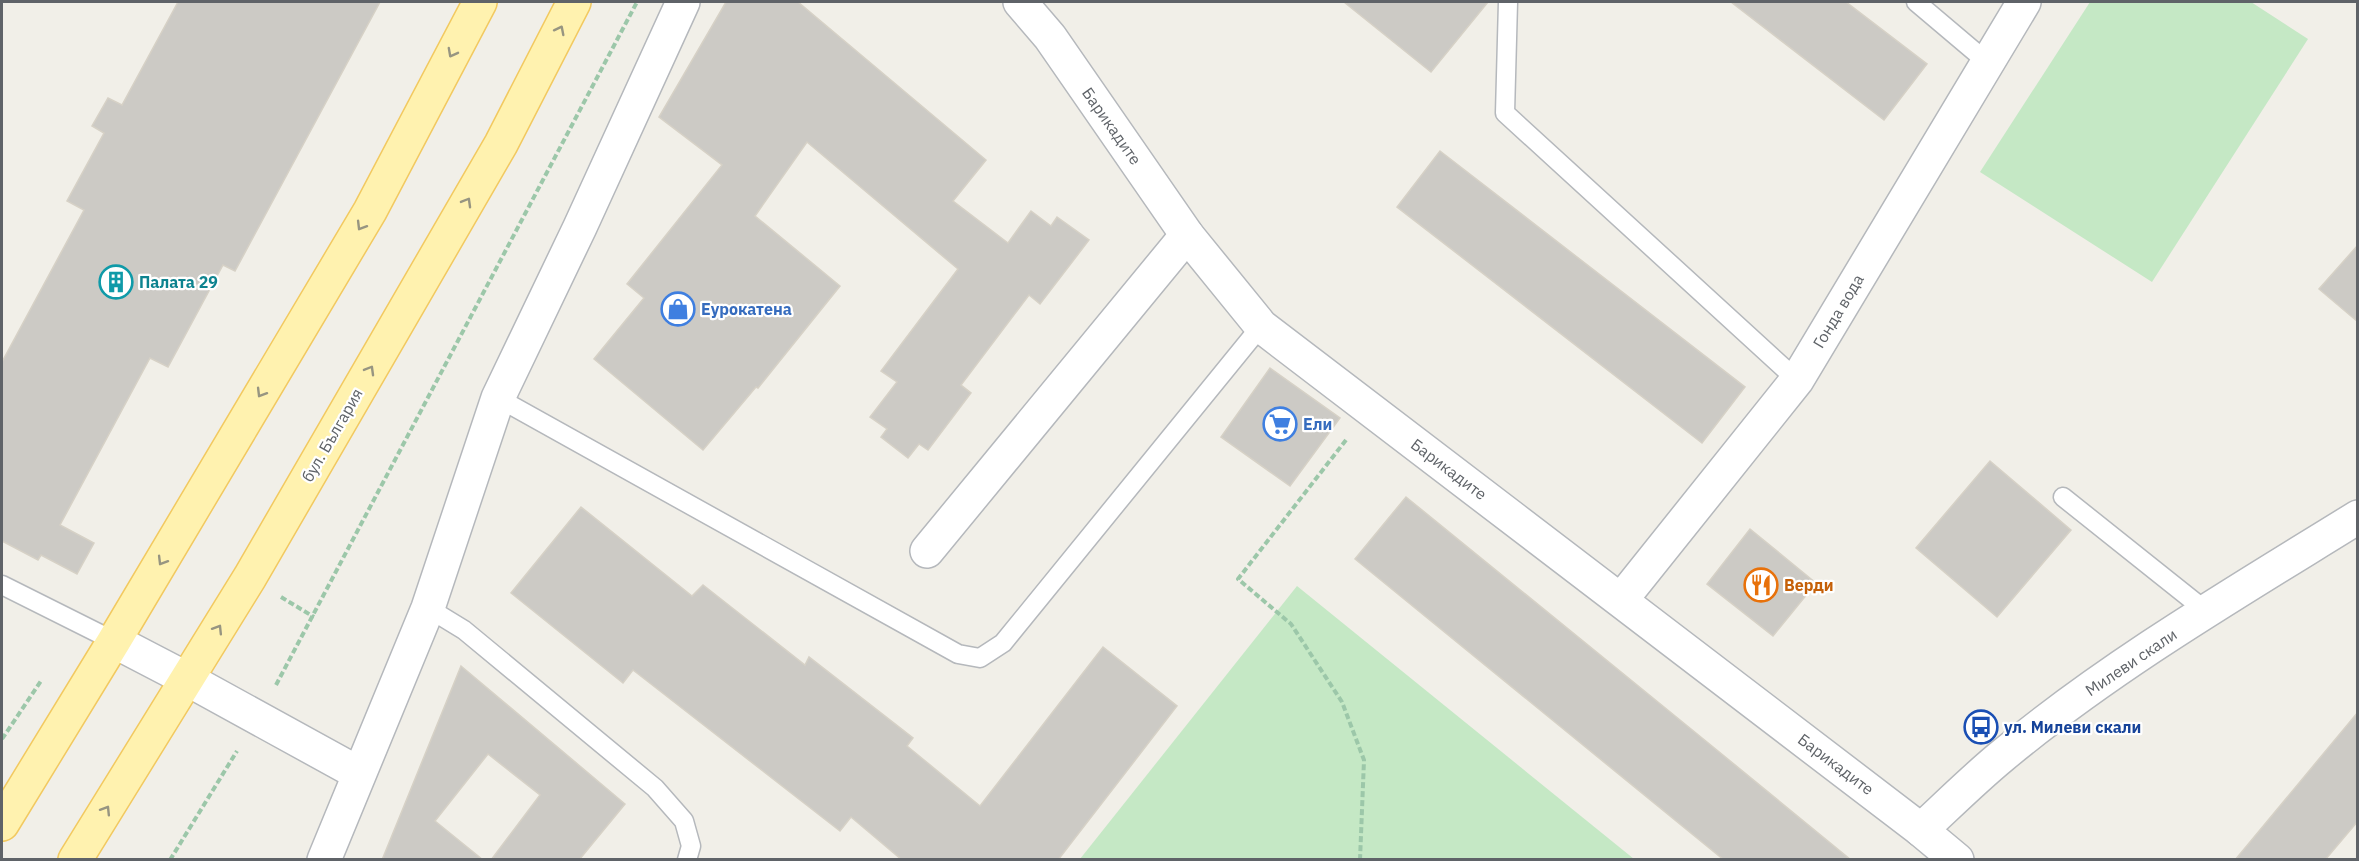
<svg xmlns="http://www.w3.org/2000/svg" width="2359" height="861" viewBox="0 0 2359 861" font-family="'IBM Plex Sans',sans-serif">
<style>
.green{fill:#c5e8c5}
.building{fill:#cccac5;stroke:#d6d1c6;stroke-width:1.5}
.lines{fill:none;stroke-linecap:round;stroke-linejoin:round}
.service-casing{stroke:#b5b8bc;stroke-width:21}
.minor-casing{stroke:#b5b8bc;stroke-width:36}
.primary-casing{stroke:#f2c960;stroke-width:36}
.path{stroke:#9cc7a9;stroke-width:4;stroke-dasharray:6 3;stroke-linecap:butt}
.service{stroke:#fff;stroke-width:18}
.minor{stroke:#fff;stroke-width:33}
.primary{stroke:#fff2af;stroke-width:33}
.oneway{stroke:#979581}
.labels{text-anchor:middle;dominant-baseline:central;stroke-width:4.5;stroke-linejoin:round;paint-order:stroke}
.street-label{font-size:16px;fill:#5f6368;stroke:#fff}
.culture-label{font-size:16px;font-weight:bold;fill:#0d838f;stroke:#fff;text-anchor:start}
.shop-label{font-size:16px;font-weight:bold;fill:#366cbe;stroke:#fff;text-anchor:start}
.food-label{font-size:16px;font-weight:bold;fill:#c56008;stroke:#fff;text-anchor:start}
.transit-label{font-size:16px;font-weight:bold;fill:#164399;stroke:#fff;text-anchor:start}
</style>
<rect width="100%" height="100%" fill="#f1efe8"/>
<!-- green -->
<g class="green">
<polygon points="2090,2 2251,2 2308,39 2152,282 1980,172"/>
<polygon points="1297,586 1634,859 1080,859"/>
</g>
<!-- building -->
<g class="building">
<polygon points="178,2 380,2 235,271 223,265 168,367 150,358 60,525 94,543 77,574 41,555 38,560 2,541 2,362 84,210 67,201 104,133 92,126 108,98 122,105"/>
<polygon points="726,2 798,2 986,160 953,201 1008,243 1031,211 1051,226 1057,217 1089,240 1040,304 1029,295 961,385 971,393 928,450 919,444 908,458 881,437 887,429 870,417 897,382 881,371 958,269 807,142 755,216 840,286 758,388 756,387 703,450 594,359 644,298 627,284 722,165 659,117"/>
<polygon points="1344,2 1488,2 1431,72"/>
<polygon points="1731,2 1846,2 1927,64 1884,120"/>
<polygon points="1440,151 1745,387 1702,443 1397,207"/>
<polygon points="2358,245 2358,322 2319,289"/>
<polygon points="1270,368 1340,418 1290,486 1221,437"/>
<polygon points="1990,461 2071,530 1997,617 1916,548"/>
<polygon points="1406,497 1707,742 1851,860 1724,860 1355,559"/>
<polygon points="581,507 692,596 703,585 805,665 809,657 913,738 907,746 980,806 1103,647 1177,706 1058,860 902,860 851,817 840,831 633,670 623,683 511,593"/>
<polygon points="1750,529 1816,583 1773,636 1707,584"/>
<polygon points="461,666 625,804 579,860 491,860 540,795 488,754 435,821 483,860 382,860"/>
<polygon points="2358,712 2358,821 2325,860 2235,860"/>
</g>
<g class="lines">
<!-- service casing -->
<g class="service-casing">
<g id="service">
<polyline points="1508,2 1505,113 1797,380"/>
<polyline points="1916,2 1987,62"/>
<polyline points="498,398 958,654 980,658 1003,643 1261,326"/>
<polyline points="2063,497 2206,611"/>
<polyline points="2,585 114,641"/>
<polyline points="428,608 464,630 655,788 684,821 691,846 687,860"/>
</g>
</g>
<!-- minor casing -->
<g class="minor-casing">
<g id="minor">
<polyline points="1020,2 1050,37 1187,235 1261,326 1921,830 1957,860"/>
<polyline points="927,551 1187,235"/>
<polyline points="1621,600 1797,380 2024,2"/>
<polyline points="114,641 187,679 358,773"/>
<path d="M 1921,830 C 1948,805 1974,779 2002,756 C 2112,665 2237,592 2358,517"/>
<polyline points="324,860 428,608 498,398 580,227 683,2"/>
</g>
</g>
<!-- primary casing -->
<g class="primary-casing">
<g id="primary">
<polyline points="2,824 114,641 370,211 480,2"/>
<polyline points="75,860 250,577 501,144 574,2"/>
</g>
</g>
<!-- path -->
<g class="path">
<polyline points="1346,440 1238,579 1291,624 1342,702 1364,760 1360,860"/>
<polyline points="281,597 314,617"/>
<polyline points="276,685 637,2"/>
<polyline points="2,739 41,681"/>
<polyline points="170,860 237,751"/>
</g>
<!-- service -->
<use href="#service" class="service"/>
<!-- minor -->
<use href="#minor" class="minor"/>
<!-- primary -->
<use href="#primary" class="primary"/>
</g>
<!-- one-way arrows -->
<defs><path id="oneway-chevron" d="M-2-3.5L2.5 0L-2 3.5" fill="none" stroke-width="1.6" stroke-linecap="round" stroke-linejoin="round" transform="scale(1.5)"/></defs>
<g class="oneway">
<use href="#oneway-chevron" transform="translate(560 30) rotate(-63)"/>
<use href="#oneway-chevron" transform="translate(452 53) rotate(118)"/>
<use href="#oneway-chevron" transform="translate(467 202) rotate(-60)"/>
<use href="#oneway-chevron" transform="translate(361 226) rotate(121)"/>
<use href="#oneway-chevron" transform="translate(370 370) rotate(-60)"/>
<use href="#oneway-chevron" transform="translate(261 393) rotate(121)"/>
<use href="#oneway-chevron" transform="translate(162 561) rotate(121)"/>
<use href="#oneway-chevron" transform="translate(218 629) rotate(-58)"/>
<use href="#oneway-chevron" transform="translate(106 810) rotate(-58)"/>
</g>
<!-- icons -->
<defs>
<g id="building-ring" transform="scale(1.725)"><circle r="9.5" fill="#fff" stroke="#0f9aa8" stroke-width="1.5"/><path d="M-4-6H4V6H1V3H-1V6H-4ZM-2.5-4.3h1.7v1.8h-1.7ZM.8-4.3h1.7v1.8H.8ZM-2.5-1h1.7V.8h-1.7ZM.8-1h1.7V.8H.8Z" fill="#0f9aa8"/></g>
<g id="shop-ring" transform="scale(1.725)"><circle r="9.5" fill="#fff" stroke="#3f7fe0" stroke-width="1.5"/><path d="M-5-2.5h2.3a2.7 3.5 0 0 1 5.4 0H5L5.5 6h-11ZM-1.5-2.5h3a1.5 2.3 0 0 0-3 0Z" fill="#3f7fe0"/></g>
<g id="supermarket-ring" transform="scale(1.725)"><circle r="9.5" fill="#fff" stroke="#3f7fe0" stroke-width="1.5"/><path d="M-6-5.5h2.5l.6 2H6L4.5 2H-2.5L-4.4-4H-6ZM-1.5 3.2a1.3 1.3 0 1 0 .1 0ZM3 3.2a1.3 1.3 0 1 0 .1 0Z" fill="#3f7fe0"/></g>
<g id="restaurant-ring" transform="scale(1.725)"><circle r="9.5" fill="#fff" stroke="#e8710a" stroke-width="1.5"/><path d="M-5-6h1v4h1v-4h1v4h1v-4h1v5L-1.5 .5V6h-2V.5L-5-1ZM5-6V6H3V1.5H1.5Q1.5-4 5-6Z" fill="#e8710a"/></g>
<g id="bus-ring" transform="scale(1.725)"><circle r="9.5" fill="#fff" stroke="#1a4fb4" stroke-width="1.5"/><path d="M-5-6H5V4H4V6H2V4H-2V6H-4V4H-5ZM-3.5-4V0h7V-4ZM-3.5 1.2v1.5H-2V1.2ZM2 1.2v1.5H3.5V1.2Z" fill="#1a4fb4"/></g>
</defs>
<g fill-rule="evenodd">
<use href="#building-ring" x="116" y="282"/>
<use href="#shop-ring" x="678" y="309"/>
<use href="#supermarket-ring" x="1280" y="424"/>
<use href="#restaurant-ring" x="1761" y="585"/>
<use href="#bus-ring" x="1981" y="727"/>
</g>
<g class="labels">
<!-- street labels -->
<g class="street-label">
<text transform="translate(1112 126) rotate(55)">Барикадите</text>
<text transform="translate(1838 311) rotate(-59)">Гонда вода</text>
<text transform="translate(332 435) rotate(-60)">бул. България</text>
<text transform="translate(1449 469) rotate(37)">Барикадите</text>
<text transform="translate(2131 662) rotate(-34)">Милеви скали</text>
<text transform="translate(1836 764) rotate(37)">Барикадите</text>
</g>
<!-- culture labels -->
<g class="culture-label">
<text x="139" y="282">Палата 29</text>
</g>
<!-- shop labels -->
<g class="shop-label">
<text x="701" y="309">Еурокатена</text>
<text x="1303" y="424">Ели</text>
</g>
<!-- food labels -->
<g class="food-label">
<text x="1784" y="585">Верди</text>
</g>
<!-- transit labels -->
<g class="transit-label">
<text x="2004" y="727">ул. Милеви скали</text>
</g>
</g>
<!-- border -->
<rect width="2359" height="861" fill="none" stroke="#5f6368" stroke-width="6"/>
</svg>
